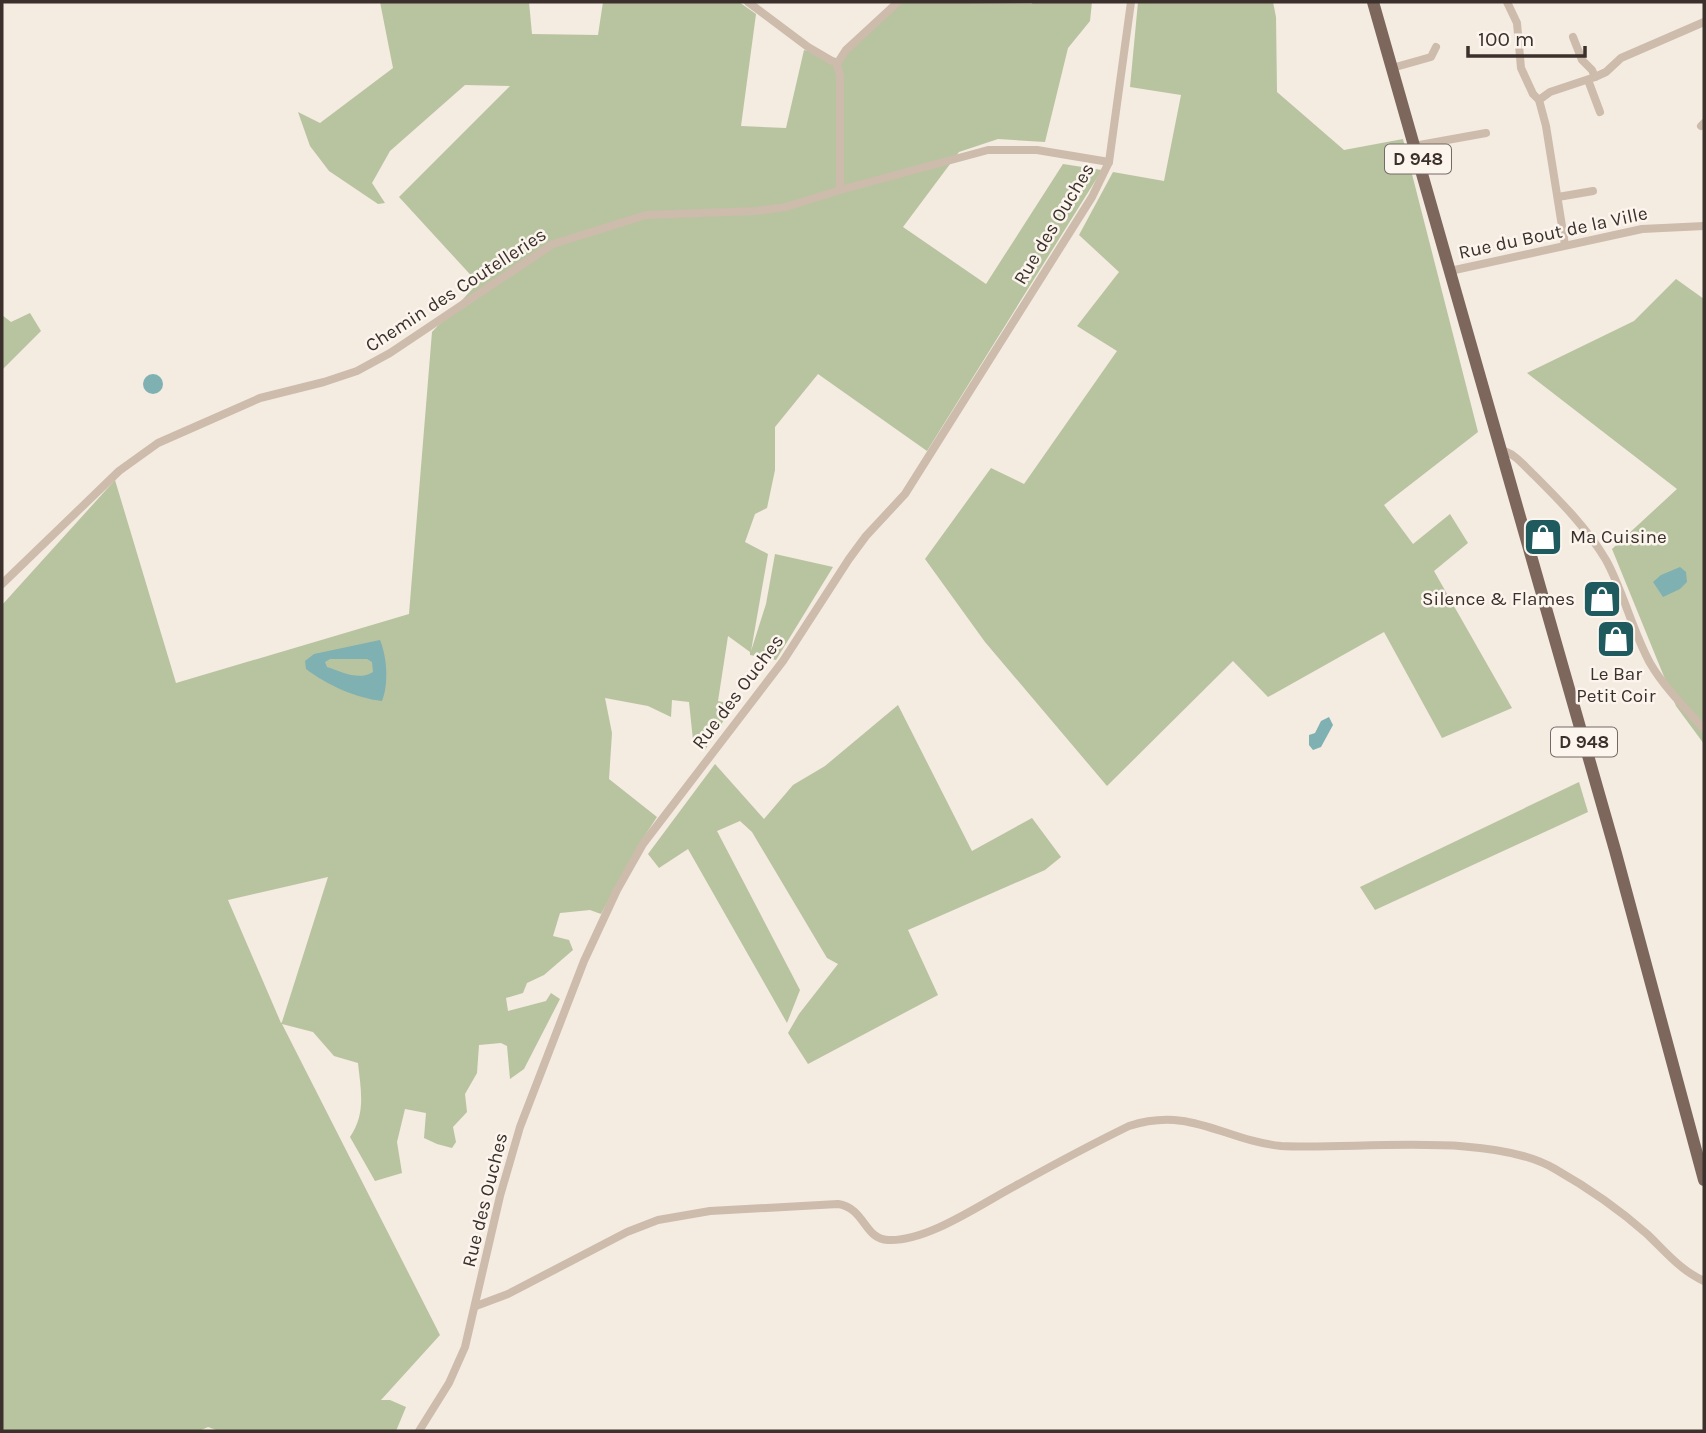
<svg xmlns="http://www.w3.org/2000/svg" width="1706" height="1433" viewBox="0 0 1706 1433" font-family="Karla,sans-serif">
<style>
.green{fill:#b8c4a0;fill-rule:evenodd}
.water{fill:#7fb0b2;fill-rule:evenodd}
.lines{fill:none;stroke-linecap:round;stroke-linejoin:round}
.street{stroke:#cdbbac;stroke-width:8}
.primary{stroke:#7d675c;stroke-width:12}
.labels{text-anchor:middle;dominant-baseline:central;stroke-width:5;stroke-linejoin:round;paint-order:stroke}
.shield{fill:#fbf5ee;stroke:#756b66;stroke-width:2}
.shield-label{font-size:18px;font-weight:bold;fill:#3b302b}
.street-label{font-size:19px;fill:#3b302b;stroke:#fbf5ee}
.poi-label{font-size:19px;fill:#3b302b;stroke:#fbf5ee;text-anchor:start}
</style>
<rect width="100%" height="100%" fill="#f4ebe1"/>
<!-- green -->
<g class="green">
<path d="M 380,2 L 529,2 L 532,34 L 598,35 L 603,2 L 739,2 L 756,14 L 741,126 L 786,128 L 804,50 L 840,59 L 900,2 L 1032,4 L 1033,2 L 1092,2 L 1090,21 L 1068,48 L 1045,142 L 998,139 L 959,152 L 903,227 L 986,284 L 1063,164 L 1102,170 L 927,451 L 818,374 L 775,427 L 775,470 L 767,508 L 755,514 L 745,542 L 768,554 L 751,651 L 766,604 L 775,554 L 833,567 L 776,660 L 750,655 L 750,652 L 728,636 L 718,701 L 723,702 L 729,712 L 705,750 L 693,740 L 689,702 L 672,700 L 671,717 L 648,706 L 605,698 L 612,733 L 609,779 L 657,817 L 638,846 L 601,914 L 590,910 L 560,913 L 553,936 L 569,940 L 573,950 L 544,975 L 527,983 L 523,993 L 506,998 L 508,1011 L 546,1001 L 551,993 L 560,999 L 524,1069 L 510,1079 L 507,1046 L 501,1043 L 479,1045 L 477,1073 L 465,1094 L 467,1112 L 453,1127 L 456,1142 L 452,1148 L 437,1144 L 424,1138 L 426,1113 L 405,1109 L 397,1142 L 402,1173 L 375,1181 L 350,1137 C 366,1114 361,1091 358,1063 L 334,1056 L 313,1032 L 282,1024 L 440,1335 L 381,1400 L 390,1400 L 406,1407 L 396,1431 L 219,1431 L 208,1427 L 199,1431 L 2,1431 L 2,605 L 115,480 L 176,683 L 409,614 L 432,332 L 478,283 L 399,197 L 510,86 L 465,85 L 390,151 L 372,183 L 385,203 L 378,204 L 329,171 L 310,146 L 298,112 L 320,123 L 393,68 ZM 328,877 L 282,1022 L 281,1023 L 228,900 Z"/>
<polygon points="1138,2 1273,2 1276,17 1277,92 1344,150 1403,139 1478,432 1384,505 1413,544 1450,514 1468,543 1434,571 1512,708 1442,738 1384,632 1268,697 1233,661 1107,786 985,642 925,559 991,468 1024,484 1117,351 1077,326 1119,272 1079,235 1113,172 1164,181 1181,95 1130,87"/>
<polygon points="1676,279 1704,299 1704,744 1676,706 1612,549 1677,489 1527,373 1634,321"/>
<polygon points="30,313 41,331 2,370 2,315 11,322"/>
<polygon points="898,705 972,851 1032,818 1061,857 1045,870 908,930 938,995 808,1064 788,1033 799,1014 838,964 827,958 752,832 740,821 717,831 800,990 787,1023 688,849 659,868 648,854 715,764 764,819 793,785 825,766"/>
<polygon points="1579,782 1588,812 1375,910 1360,887"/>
</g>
<!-- water -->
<g class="water">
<circle cx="153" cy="384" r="10"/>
<polygon points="1680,567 1686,572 1687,582 1680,589 1663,597 1653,582 1661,575"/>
<path d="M 380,640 C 387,657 389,684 382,701 C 356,698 327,685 306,669 L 305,661 L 314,654 ZM 330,659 L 367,659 L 372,662 L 373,672 C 359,681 342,672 327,667 L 325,662 Z"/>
<polygon points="1329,717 1333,725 1321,747 1313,750 1309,745 1309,735 1315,733 1321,721"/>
</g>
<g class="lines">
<!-- street -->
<g class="street">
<polyline points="748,2 808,47 837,64 840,76 840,190"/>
<polyline points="1507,2 1517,23 1521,68 1533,94 1539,100 1546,126 1565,245"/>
<polyline points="1573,37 1582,60 1592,70 1595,77"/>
<polyline points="837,64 846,50 898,2"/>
<polyline points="1392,68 1431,57 1436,47"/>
<polyline points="1588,80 1600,112"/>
<polyline points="1539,100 1550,92 1595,77 1606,72 1621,58 1704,22"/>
<polyline points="1701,126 1704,123"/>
<polyline points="1414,146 1486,133"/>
<polyline points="1558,197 1593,191"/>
<polyline points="1450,271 1642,229 1704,226"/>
<path d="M 1500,450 C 1514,452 1524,466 1534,475 C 1560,501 1587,528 1606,560 C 1624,593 1632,630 1650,663 C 1664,687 1685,708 1704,729"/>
<polyline points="2,584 119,471 158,443 260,398 324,382 357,371 390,353 553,244 646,215 757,211 786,207 840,190 988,150 1037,150 1109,162"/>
<path d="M 476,1306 L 508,1294 L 627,1232 L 658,1220 L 710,1211 L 838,1204 C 865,1208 864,1239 888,1240 C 927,1242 981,1204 1015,1186 C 1053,1165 1090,1145 1129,1126 C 1191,1106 1223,1140 1281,1146 C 1357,1150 1491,1131 1555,1169 C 1585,1186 1621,1211 1647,1234 C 1666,1252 1680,1270 1704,1281"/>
<polyline points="419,1431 449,1383 465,1347 500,1196 520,1127 584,961 617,890 643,844 783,661 849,559 866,536 905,494 1092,197 1109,162 1131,2"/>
</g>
<!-- primary -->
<polyline class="primary" points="1373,2 1615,850 1704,1180"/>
</g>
<!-- icons -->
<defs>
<g id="shop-square" transform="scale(2.0125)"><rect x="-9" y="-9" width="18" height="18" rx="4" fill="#1f5a5e" stroke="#fbf5ee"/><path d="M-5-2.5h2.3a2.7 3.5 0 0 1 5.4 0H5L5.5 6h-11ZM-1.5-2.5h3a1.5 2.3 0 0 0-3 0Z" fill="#fff"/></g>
</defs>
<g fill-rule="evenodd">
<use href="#shop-square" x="1543" y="537"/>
<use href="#shop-square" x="1602" y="599"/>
<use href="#shop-square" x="1616" y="639"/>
</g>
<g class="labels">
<!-- shield labels -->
<g class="shield">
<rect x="1385" y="144.5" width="66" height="29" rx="5"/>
<rect x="1551" y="727.5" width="66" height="29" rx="5"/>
</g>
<g class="shield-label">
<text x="1418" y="159">D 948</text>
<text x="1584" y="742">D 948</text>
</g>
<!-- street labels -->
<g class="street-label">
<text transform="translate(1054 224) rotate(-59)">Rue des Ouches</text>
<text transform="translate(1553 233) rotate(-12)">Rue du Bout de la Ville</text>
<text transform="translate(456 290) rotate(-33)">Chemin des Coutelleries</text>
<text transform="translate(738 692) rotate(-53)">Rue des Ouches</text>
<text transform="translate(485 1200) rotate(-76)">Rue des Ouches</text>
</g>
<!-- poi labels -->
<g class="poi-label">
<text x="1570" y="537">Ma Cuisine</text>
<text x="1575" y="599" text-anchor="end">Silence &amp; Flames</text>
<text x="1616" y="674" text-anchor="middle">Le Bar<tspan x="1616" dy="22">Petit Coir</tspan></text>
</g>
</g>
<!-- border -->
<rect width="1706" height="1433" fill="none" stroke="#3b302b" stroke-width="7"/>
<!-- scale -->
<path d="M1468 46v10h117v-10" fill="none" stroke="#3b302b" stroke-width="3.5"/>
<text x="1478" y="46" font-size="21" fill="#3b302b" stroke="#fbf5ee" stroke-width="5" paint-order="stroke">100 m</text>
</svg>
